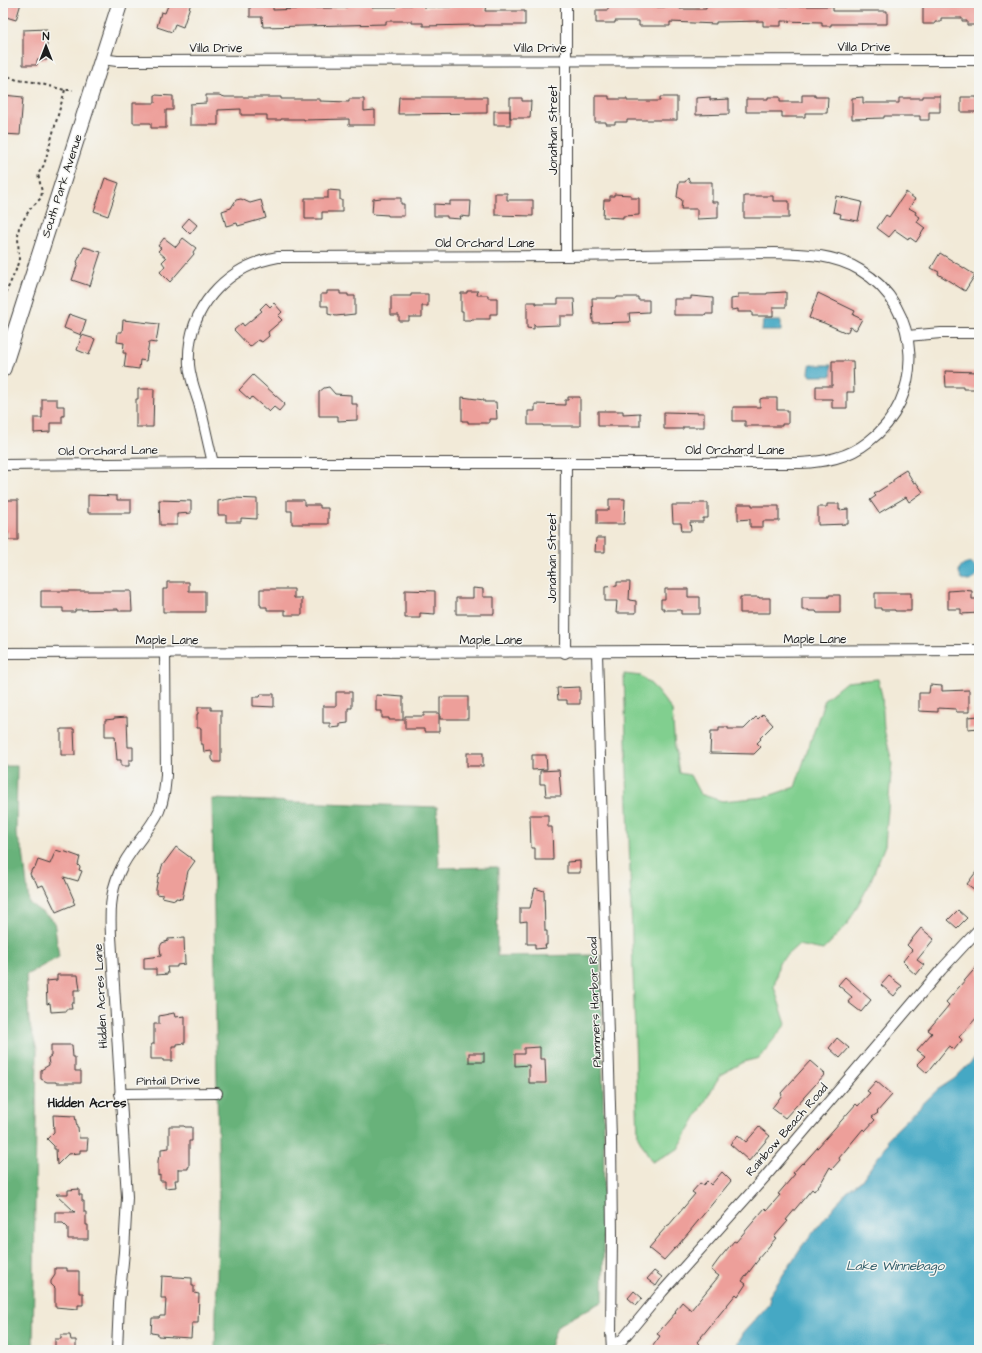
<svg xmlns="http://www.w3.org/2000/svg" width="982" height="1353" viewBox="0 0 982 1353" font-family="'Architects Daughter',sans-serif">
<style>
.green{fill:#81cf8f;stroke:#4e7656}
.forest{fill:#68b27a;stroke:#42674b}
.water{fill:#44a8c4;stroke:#306270}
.building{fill:#ed9f9a}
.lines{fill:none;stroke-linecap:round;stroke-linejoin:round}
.street-casing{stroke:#3c3b38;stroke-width:12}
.secondary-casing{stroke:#3c3b38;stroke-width:17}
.path{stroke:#3c3b38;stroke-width:2;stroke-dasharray:3 3;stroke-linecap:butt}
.street{stroke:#fff;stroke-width:10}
.secondary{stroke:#fff;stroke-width:15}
.labels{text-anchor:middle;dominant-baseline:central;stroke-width:3;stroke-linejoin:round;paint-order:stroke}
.street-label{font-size:12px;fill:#1c1c1c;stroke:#f6f6f2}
.neighbourhood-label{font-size:13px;font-weight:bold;fill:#1c1c1c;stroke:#f6f6f2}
.water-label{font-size:13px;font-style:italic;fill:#2e5b68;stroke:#f6f6f2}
</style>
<rect width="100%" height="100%" fill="#f6f6f2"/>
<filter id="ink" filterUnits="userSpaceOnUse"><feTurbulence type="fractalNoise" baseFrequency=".025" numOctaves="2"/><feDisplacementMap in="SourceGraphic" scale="8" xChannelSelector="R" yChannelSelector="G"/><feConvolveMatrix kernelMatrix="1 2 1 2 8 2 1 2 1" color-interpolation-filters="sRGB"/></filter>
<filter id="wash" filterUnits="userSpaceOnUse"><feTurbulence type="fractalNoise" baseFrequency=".012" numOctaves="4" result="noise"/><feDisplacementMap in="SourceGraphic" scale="16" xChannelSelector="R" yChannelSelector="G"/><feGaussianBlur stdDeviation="0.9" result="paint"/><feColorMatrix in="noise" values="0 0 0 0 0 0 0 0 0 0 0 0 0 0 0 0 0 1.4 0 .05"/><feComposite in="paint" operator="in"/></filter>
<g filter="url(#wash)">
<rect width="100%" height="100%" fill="#f2ead8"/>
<!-- green -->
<polygon class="green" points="624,674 641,676 652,685 672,710 675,749 679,773 690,775 700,794 722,801 765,797 795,787 825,699 846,682 878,679 882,696 884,729 892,762 885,845 869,885 847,925 823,950 798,945 779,962 774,987 786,1024 759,1058 743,1062 720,1075 678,1149 652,1162 638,1137"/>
<!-- forest -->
<g class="forest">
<polygon points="3,766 17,766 16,835 23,851 29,903 54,921 59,957 26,975 29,1022 37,1049 33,1350 3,1350"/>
<polygon points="212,799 437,807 439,868 498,867 497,956 600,955 604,1131 603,1301 557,1326 549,1350 215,1350 219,1202"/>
</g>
<!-- water -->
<g class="water">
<polygon points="763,321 781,321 781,331 762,331"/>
<polygon points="810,365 831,365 832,373 831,376 811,376 809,373"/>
<circle cx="968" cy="572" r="9"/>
<polygon points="979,1054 979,1350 735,1350 742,1334 770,1303 769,1296 802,1246 847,1191 861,1181 888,1143 887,1139 937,1090 954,1079"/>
</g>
<g id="blocks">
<!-- building -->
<g class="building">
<polygon points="3,3 21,3 16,20 3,16"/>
<polygon points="169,3 191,3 183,27 175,24 172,32 157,27 161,12 165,13"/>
<polygon points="250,3 273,3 273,10 300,9 300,4 313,4 313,8 346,8 346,3 372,3 372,7 397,7 397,5 412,5 412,3 424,3 424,7 451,7 451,4 486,4 485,11 525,11 525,25 485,25 485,26 474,26 474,25 423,26 423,23 412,23 412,21 386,21 386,24 263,27 262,17 250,17"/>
<polygon points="608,3 624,3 624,7 680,7 680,9 706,9 706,3 734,3 734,4 780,3 780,6 833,6 833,11 887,11 887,24 831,24 831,26 822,26 822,22 781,21 781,26 763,26 763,21 716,22 716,24 670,22 670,26 639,26 639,21 615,21 615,23 596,23 596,10 608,10"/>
<polygon points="923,3 979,3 979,25 967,25 967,21 962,21 962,18 941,18 941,22 935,22 935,24 923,24"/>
<polygon points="47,29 47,60 37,60 37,65 23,65 23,30"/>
<polygon points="3,95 23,97 20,135 3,134"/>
<polygon points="155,95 173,96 173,110 166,110 166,128 151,128 151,123 133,123 133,103 155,103"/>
<polygon points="206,95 219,95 225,97 281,97 281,99 320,99 320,101 349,102 349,99 364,99 364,111 375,110 375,125 349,125 349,119 304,120 304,119 281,119 281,120 267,120 267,115 241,115 241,109 218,110 218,125 190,125 190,104 206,103"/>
<polygon points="802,95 815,95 815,97 828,97 827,113 805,113 805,117 782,117 782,112 746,112 746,99 768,99 768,97 780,97 780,102 802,102"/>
<polygon points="595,96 609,96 609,99 627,99 627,101 660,101 660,97 677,97 677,120 627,120 627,122 615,122 615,124 606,124 606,122 595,122"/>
<polygon points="923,96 940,96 940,112 929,112 929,120 920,120 920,116 884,116 884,118 852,119 852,98 863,97 863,103 899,103 899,98 923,98"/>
<polygon points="399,97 487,97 487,113 398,114"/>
<polygon points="710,97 710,100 729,99 729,114 696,115 696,98"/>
<polygon points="961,97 977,97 977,99 979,99 979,112 961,112"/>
<polygon points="510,98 522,98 522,101 531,101 530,118 510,118"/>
<rect x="494" y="111" width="16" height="14"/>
<polygon points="105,178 119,183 108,216 94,211"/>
<polygon points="688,178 690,182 712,182 712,202 718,202 718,218 697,219 697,209 681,209 682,200 677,197 679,182 685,182"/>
<polygon points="328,190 340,191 340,200 342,200 342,212 322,212 322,219 305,219 305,198 328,198"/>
<polygon points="906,192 915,199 909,208 916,212 915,214 920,217 917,222 925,228 916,242 909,237 908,239 895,230 889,237 877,228 886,215 889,217"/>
<polygon points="495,193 507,193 507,200 533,200 533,216 495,215"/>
<polygon points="614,194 631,195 631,198 639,198 639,215 623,216 623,218 603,217 604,200 610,200 610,196 614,196"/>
<polygon points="744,196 773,196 773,201 789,201 789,218 744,218"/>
<polygon points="836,196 862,202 858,221 840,218 841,214 833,212"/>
<polygon points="381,198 401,198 401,204 404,204 404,216 388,216 388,215 372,214 373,199"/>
<polygon points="241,199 250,203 261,200 266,218 238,226 237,223 226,226 222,211 231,208 236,200"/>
<polygon points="450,201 471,201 470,217 460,216 461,219 447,218 447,216 434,216 434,204 450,205"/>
<polygon points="189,218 197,225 190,234 182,226"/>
<polygon points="164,238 176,247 183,238 196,248 193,252 194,254 170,282 160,272 165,266 162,262 166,258 158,251 161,248 158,246"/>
<polygon points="84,247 101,252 90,286 72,280 78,263 77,262"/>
<polygon points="940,253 975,275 965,291 938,274 939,272 931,268"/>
<polygon points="327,291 340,291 340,294 348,294 348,296 355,296 355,314 336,316 328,314 328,306 321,306 321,294 327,294"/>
<polygon points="467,291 478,291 477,295 488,295 488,298 497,298 497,314 490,314 490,319 472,319 471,320 463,320 463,311 461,311 461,293 467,293"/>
<polygon points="786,292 786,307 773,307 773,316 752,316 752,312 738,312 738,309 731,310 731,299 738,298 738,294 767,294 767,293"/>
<polygon points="818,293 855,311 853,315 862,319 856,330 850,327 847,333 824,323 809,318"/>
<polygon points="411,294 428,294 428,306 422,306 422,317 409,317 409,321 399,321 399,315 391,315 391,296 411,296"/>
<polygon points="691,296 713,298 713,314 705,314 705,315 674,315 674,299 691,299"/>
<polygon points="617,297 638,297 638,300 649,300 649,312 629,313 630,322 593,323 592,298 617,298"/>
<polygon points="558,299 574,299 575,316 560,316 560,325 535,326 534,324 534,329 527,328 527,302 536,302 536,304 558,304"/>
<polygon points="266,303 270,307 274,303 282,312 278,316 282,320 268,332 269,336 262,342 258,340 250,347 234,330 242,323 244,326 262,311 260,309"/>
<polygon points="69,314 86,320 81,335 64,328"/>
<polygon points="123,320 159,324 156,343 149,342 146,361 140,360 139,369 124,367 126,353 123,353 124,343 117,342 118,332 122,332"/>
<polygon points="82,335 95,339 89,355 77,350"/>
<polygon points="832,361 853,361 854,392 847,392 847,408 832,408 832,399 816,399 816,386 832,386"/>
<polygon points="945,371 979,372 979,389 963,389 963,387 946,387"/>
<polygon points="253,375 285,404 279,411 274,407 269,412 252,397 250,400 239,390"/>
<polygon points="329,387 335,394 351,395 351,404 357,404 357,420 338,421 338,416 319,416 319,392 324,388"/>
<polygon points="138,389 154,389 153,427 136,427 136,399 138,399"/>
<polygon points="462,397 484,400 484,402 496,402 497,419 489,419 489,423 468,423 468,421 462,421"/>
<polygon points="568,397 580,397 580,426 543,426 543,425 528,425 528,411 535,411 535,404 565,405 565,400 568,400"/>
<polygon points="763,398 777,398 777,410 788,410 788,424 782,424 782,426 745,426 745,421 733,421 733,407 760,407 760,399"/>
<polygon points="42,399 57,399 57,406 64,406 64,416 62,416 62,423 50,423 50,432 34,433 34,418 42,418"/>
<polygon points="598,411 623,411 623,414 640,413 640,426 598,426"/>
<polygon points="664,412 704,413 704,427 683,427 683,429 664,429"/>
<polygon points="906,470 914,483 916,482 923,492 909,502 906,497 879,513 870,500 876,496 874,494 893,482 893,480 899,476 898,475"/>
<polygon points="88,495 117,496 117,500 131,500 131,513 88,513"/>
<polygon points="234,498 257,499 257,519 241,518 241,522 226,522 226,515 218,515 218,501"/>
<polygon points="609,499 625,499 624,524 597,524 597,510 609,510"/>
<polygon points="3,500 18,500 18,540 8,540 8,532 3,532"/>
<polygon points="159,500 191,501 191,513 177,514 177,525 160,525"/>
<polygon points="287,500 304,500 304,505 320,505 320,508 328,508 328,524 292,524 292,511 287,511"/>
<polygon points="693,503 708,503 708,518 703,518 703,522 690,522 691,531 682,531 681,523 673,523 672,505 693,505"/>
<polygon points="738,504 752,504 752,506 779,506 779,521 763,521 763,527 750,527 750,519 738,520"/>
<polygon points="827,504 839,504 839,510 848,509 848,524 818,525 818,507 827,507"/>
<polygon points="596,538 605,538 605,552 595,552"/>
<polygon points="167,582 189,582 189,591 205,591 205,612 163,612 163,589 167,589"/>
<polygon points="617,582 630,582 629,600 636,601 636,613 616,613 617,601 605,601 605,587 617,586"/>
<polygon points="473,588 483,589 483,597 494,597 494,614 456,614 456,598 473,598"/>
<polygon points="260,589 294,589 294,598 302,598 302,615 285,615 285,610 267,610 267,607 261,607 261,605 260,605"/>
<polygon points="665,589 688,589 688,597 700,597 700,614 681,614 681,610 664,610 664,608 661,608 661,599 665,599"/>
<polygon points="405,590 435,591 435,614 420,613 420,618 405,618"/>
<polygon points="962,590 972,591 972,599 979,599 979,613 961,614 961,609 948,609 948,591"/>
<polygon points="41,591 131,591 132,611 118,611 118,609 75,610 75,612 63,612 63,608 41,608"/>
<polygon points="875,593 911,593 911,611 895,611 895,610 881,610 881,608 875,608"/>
<polygon points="829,595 840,595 840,613 817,613 816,611 809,611 809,610 802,610 802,597 829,597"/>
<polygon points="740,597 759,597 759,598 770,598 770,613 740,613"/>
<polygon points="930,685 942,686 942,691 969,690 969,712 956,712 956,709 938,708 938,712 919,711 919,693 929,693"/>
<polygon points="580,687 580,704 567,704 567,700 558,700 557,688"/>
<polygon points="336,692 352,692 352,708 348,708 348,723 340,724 340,727 330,728 330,723 323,723 323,706 336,706"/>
<polygon points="261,694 274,694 274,707 253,706 253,697 260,697"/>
<polygon points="376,695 403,697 403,720 389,720 389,718 382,718 382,711 376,711"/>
<rect x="440" y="697" width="28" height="22"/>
<polygon points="198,707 211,707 211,710 221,710 221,762 214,762 212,759 212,751 204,752 203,744 201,744 201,728 197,728 197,714 198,714"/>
<polygon points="424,713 439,713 439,732 424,732 424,729 405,729 405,716 424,716"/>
<polygon points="763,714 773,725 760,738 761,739 757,743 761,747 754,754 710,753 711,731 719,731 719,727 728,727 728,729 744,729 756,717 758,719"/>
<polygon points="979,716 979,728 968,729 968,717"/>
<polygon points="127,717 128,747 133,747 133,760 129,760 129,766 121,766 121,760 117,760 115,736 105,736 105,720 114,719 114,718"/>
<polygon points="61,729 74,729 75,755 61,755"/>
<rect x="467" y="753" width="16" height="13"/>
<polygon points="532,755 546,755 547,769 532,770"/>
<polygon points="559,770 561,796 546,796 545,784 540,784 540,771"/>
<polygon points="530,815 548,815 548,827 552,827 553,860 535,860 535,848 531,848"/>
<polygon points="176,847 195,861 188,871 182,899 176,898 175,900 162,897 163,895 156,894 156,889 159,873 160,874 162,866"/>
<polygon points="56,850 62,852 63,851 80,857 78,865 80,867 79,870 82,871 78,881 64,877 74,900 73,901 75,904 56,912 43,885 38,887 35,880 32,878 30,874 32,869 35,868 38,860 50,864"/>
<polygon points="580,861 580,873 567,873 567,862"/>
<polygon points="979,868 979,893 967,884"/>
<polygon points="535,888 544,891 545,931 547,931 547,945 545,945 546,948 535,949 535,944 527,944 527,921 520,922 520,908 530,908"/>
<polygon points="958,910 967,918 957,928 948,920"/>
<polygon points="921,928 934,939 917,960 924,965 916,975 906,966 907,965 903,961 912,950 907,945"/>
<polygon points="184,938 185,964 177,965 177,967 167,967 168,974 156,975 156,969 144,969 144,958 161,956 160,947 162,943 168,941 168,939"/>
<polygon points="979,964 979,1015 959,1037 962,1040 954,1050 950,1046 948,1047 927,1073 917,1064 925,1056 917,1050 932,1033 928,1030 949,1005 946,1002"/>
<polygon points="57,975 78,975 80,990 74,990 74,1003 71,1003 72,1009 66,1009 66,1011 51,1012 50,1003 47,1004 46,981 57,980"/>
<polygon points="889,976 902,986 894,996 881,985"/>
<polygon points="845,977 871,1000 861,1012 848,1002 852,997 838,985"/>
<polygon points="174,1013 175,1017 185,1016 185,1043 177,1044 177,1046 172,1046 172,1061 163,1061 163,1059 151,1059 151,1046 152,1044 154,1044 154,1024 159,1024 159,1016"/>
<polygon points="837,1038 849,1048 840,1058 829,1048"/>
<polygon points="51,1045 72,1045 73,1057 75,1057 75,1071 81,1071 81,1083 56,1083 56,1082 47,1082 41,1079 41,1070 49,1065 48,1058 51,1056"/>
<polygon points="540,1047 540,1059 545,1059 546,1083 529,1083 529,1065 515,1066 515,1054 524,1054 524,1048"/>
<rect x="469" y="1053" width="15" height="9"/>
<polygon points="810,1061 825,1074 785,1118 772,1108 782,1095 781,1093"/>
<polygon points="876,1081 892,1095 877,1112 878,1113 872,1117 875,1120 865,1131 863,1129 839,1158 840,1160 832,1169 830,1167 822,1181 814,1191 812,1189 786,1220 788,1221 774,1237 776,1238 758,1259 759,1259 742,1281 746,1284 738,1296 736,1294 697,1342 699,1344 693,1350 650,1350 660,1336 657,1334 676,1312 675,1311 682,1302 691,1310 719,1276 711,1270 719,1259 734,1241 736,1242 765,1208 767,1210 780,1195 778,1194 795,1174 793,1173 802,1163 803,1164 856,1104 858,1106 870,1093 867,1091"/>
<polygon points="53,1115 75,1116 77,1127 78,1127 79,1138 88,1138 87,1150 80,1150 80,1153 68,1154 57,1165 56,1149 54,1149 54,1146 47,1139 54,1132"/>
<polygon points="169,1126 184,1126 185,1127 192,1127 192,1141 189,1141 189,1167 188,1167 188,1169 178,1169 178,1180 175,1180 176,1187 165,1188 165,1181 160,1181 160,1175 158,1176 158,1161 159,1156 161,1156 161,1149 169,1148"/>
<polygon points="759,1127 770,1136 749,1161 730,1144 738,1135 746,1142"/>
<polygon points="722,1172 731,1181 675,1249 675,1248 664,1260 649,1248 660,1235 659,1235 668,1225 669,1225 695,1194 692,1192 700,1183 703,1185 707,1181 711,1185"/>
<polygon points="79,1189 79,1195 82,1195 82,1201 84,1201 84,1212 86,1212 86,1225 88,1225 88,1239 68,1239 68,1228 63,1223 55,1223 55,1212 75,1212 56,1194 68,1194 68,1190"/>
<polygon points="55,1268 67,1268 67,1271 79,1271 79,1293 83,1293 83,1305 78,1305 78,1309 55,1307 55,1288 51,1284 51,1281 55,1275"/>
<polygon points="654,1271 662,1277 656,1286 647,1279"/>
<polygon points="162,1276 192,1278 192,1286 194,1286 194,1293 199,1294 198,1323 192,1323 191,1338 158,1336 158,1334 151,1333 152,1318 159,1318 160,1316 165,1316 166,1298 161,1298"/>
<polygon points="634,1291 642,1298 636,1305 628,1298"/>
<polygon points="61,1335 70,1335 71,1340 76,1340 76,1350 55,1350 55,1339 61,1339"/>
</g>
</g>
</g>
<g filter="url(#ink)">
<use href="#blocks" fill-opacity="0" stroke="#3c3b38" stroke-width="1"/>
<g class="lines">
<!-- street casing -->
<g class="street-casing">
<g id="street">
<polyline points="566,3 566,256"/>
<polyline points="102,59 117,61 979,60"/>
<polyline points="907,336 941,333 979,333"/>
<path d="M 3,465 L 213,463 L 800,463 C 824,462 848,458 868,442 C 926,399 923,307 860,270 C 834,254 804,254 775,253 L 566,256 L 278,257 C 226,266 186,309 189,365 C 190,378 195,391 199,403 C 204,423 208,443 213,463"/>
<polyline points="3,653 979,650"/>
<polyline points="565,653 566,463"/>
<polyline points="597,653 611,1140 612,1237 611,1332 612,1350"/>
<polyline points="120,1094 217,1093"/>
<polyline points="613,1346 622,1340 662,1292 765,1177 941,970 979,929"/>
<path d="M 117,1350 L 119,1303 L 124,1252 L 127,1197 L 111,936 C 110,914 110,893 119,873 C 128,850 148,834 159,811 C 164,800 165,788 166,775 L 165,653"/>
</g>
</g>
<!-- secondary casing -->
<g class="secondary-casing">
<polyline id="secondary" points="3,369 120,3"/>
</g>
<!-- path -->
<g class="path">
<polyline points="3,74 17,80 34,82 65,90 73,90"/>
<polyline points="3,299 16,270 19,259 18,237 19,227 30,209 41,198 42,192 38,174 44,165 65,90"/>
</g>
<!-- street -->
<use href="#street" class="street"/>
<!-- secondary -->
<use href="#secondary" class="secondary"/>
</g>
</g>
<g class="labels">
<!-- street labels -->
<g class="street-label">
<text x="864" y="47">Villa Drive</text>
<text x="216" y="48">Villa Drive</text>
<text x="540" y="48">Villa Drive</text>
<text transform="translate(553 130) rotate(-90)">Jonathan Street</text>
<text transform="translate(62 186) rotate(-72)">South Park Avenue</text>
<text x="485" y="243">Old Orchard Lane</text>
<text x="735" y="450">Old Orchard Lane</text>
<text transform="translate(108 451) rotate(-1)">Old Orchard Lane</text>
<text transform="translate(552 558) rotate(-90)">Jonathan Street</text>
<text x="815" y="639">Maple Lane</text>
<text x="167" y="640">Maple Lane</text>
<text x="491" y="640">Maple Lane</text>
<text transform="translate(101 996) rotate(-93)">Hidden Acres Lane</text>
<text transform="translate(595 1002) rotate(-92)">Plummers Harbor Road</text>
<text transform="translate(168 1081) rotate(-1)">Pintail Drive</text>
<text transform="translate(787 1130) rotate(-49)">Rainbow Beach Road</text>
</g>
<!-- neighbourhood labels -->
<g class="neighbourhood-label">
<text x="87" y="1103">Hidden Acres</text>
</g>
<!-- water labels -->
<g class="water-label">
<text x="895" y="1266">Lake Winnebago</text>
</g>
</g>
<!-- margin -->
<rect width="982" height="1353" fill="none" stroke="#f6f6f2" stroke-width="16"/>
<!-- north arrow -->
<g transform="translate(46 46)" stroke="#f6f6f2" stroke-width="3" paint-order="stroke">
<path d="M0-3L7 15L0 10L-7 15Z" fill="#1c1c1c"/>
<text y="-6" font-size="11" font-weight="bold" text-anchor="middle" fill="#1c1c1c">N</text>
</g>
</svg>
